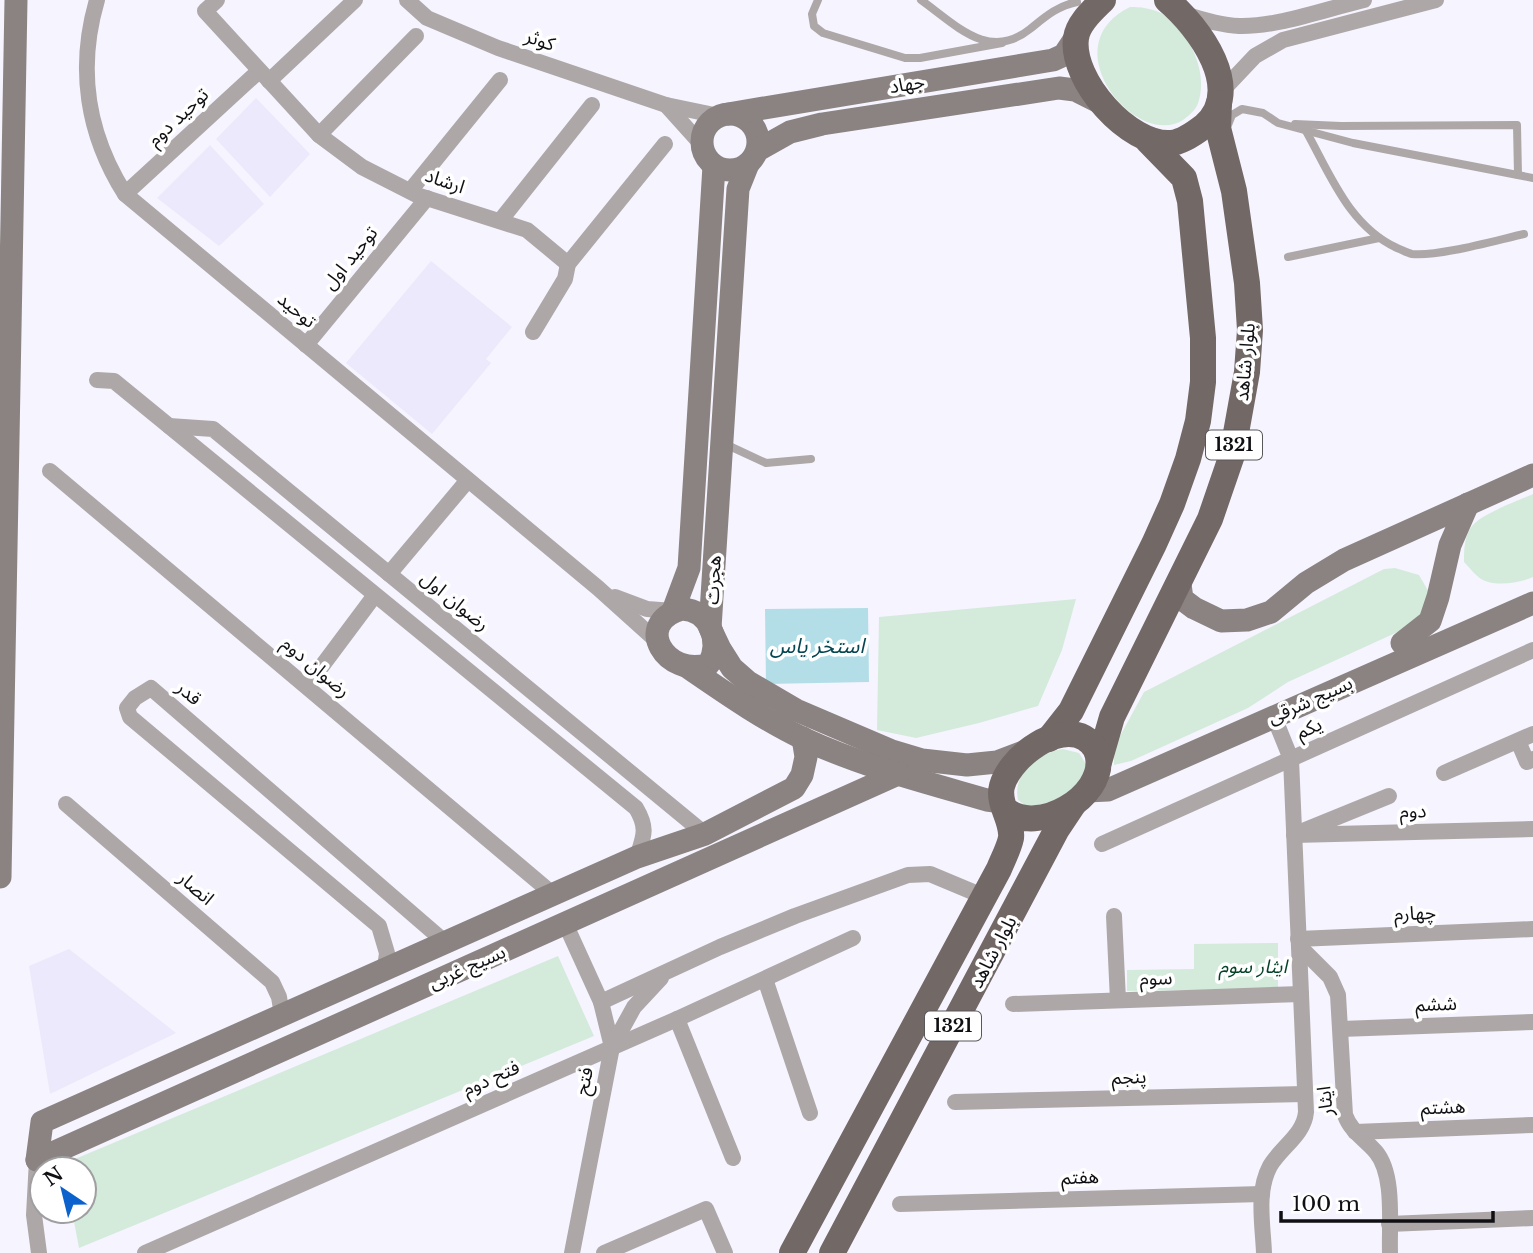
<svg xmlns="http://www.w3.org/2000/svg" width="1533" height="1253" viewBox="0 0 1533 1253" font-family="'Libre Baskerville','Noto Sans Arabic',serif">
<style>
.built{fill:#ebe9fb}
.green{fill:#d4ebdc}
.water{fill:#b3dee8}
.lines{fill:none;stroke-linecap:round;stroke-linejoin:round}
.lane{stroke:#ada8a7;stroke-width:8}
.street{stroke:#ada8a7;stroke-width:16}
.secondary{stroke:#8a8381;stroke-width:23}
.primary{stroke:#726866;stroke-width:26}
.labels{text-anchor:middle;dominant-baseline:central;stroke-width:7;stroke-linejoin:round;paint-order:stroke}
.shield{fill:#fff;stroke:#58575a;stroke-width:2}
.shield-label{font-size:18px;font-weight:bold;fill:#100f13}
.street-label{font-size:19px;fill:#100f13;stroke:#fff}
.park-label{font-size:19px;font-style:italic;fill:#044327;stroke:#fff}
.water-label{font-size:21px;font-style:italic;fill:#044551;stroke:#fff}
</style>
<rect width="100%" height="100%" fill="#f6f4ff"/>
<!-- built -->
<g class="built">
<polygon points="256,98 310,154 270,197 216,139"/>
<polygon points="210,145 264,204 219,246 157,198"/>
<polygon points="431,261 512,327 486,359 491,363 432,434 346,363"/>
<polygon points="69,949 176,1033 50,1094 29,966"/>
</g>
<!-- green -->
<g class="green">
<path d="M 1130,7 C 1141,7 1150,8 1161,13 C 1188,28 1208,71 1199,100 C 1197,109 1190,115 1183,120 C 1137,150 1050,46 1130,7 Z"/>
<path d="M 1533,494 L 1533,577 C 1520,583 1494,587 1481,579 C 1475,575 1469,567 1464,562 C 1464,550 1464,540 1470,529 C 1477,515 1518,501 1533,494 Z"/>
<polygon points="1395,568 1419,575 1430,594 1425,612 1413,625 1288,682 1248,708 1131,761 1114,765 1114,747 1144,692 1384,569"/>
<polygon points="1076,599 1062,650 1038,706 979,723 916,738 877,730 879,617"/>
<path d="M 1063,749 L 1079,753 L 1086,764 C 1079,793 1052,805 1026,806 L 1018,800 C 1012,773 1038,753 1063,749 Z"/>
<polygon points="1278,943 1278,989 1127,991 1127,970 1194,969 1194,944"/>
<polygon points="558,956 594,1036 79,1248 72,1211 84,1211 84,1169 64,1169 63,1164"/>
</g>
<!-- water -->
<polygon class="water" points="868,608 869,682 766,684 765,609"/>
<g class="lines">
<!-- lane -->
<g class="lane">
<polyline points="818,0 812,14 814,26 823,33 905,58 920,58 1002,43"/>
<path d="M 921,0 C 956,25 989,62 1030,29 C 1045,17 1057,6 1077,2"/>
<polyline points="1295,124 1341,126 1517,125 1518,175"/>
<polyline points="1228,125 1232,115 1242,109 1263,113 1278,123 1353,143 1533,178"/>
<path d="M 1306,131 C 1330,174 1349,226 1397,248 C 1402,250 1407,253 1412,254 C 1437,257 1497,240 1524,234"/>
<polyline points="1288,257 1379,238"/>
<polyline points="725,444 766,463 811,459"/>
</g>
<!-- street -->
<g class="street">
<path d="M 97,0 C 77,68 87,134 125,194 L 598,588 L 658,642"/>
<polyline points="217,0 205,11 319,135 362,167 417,195 527,230 568,264"/>
<polyline points="407,0 427,18 498,48 666,105 719,116"/>
<path d="M 1185,14 C 1203,20 1220,25 1239,26 C 1278,27 1326,9 1364,0"/>
<polyline points="269,81 355,0"/>
<polyline points="1221,92 1255,56 1283,40 1436,0"/>
<polyline points="666,105 702,145"/>
<polyline points="319,135 416,36"/>
<polyline points="410,191 500,80"/>
<polyline points="125,194 259,71"/>
<polyline points="500,221 592,105"/>
<polyline points="533,332 565,279 568,264 665,144"/>
<polyline points="306,345 427,198"/>
<path d="M 97,380 L 114,381 L 636,808 C 648,828 644,836 637,857"/>
<polyline points="169,426 213,429 705,834"/>
<polyline points="50,471 554,895"/>
<polyline points="389,574 468,480"/>
<polyline points="615,597 647,609 673,611"/>
<polyline points="307,686 375,595"/>
<polyline points="1518,741 1527,762 1533,759"/>
<polyline points="1444,773 1533,734"/>
<polyline points="66,804 272,982 279,997 282,1015"/>
<polyline points="1303,831 1389,796"/>
<polyline points="1294,835 1533,829"/>
<polyline points="1102,844 1533,650"/>
<polyline points="1114,916 1118,1000"/>
<polyline points="565,923 601,1002 612,1047 572,1253"/>
<polyline points="1298,939 1533,929"/>
<path d="M 1299,946 L 1330,977 L 1338,995 L 1345,1115 C 1351,1132 1365,1139 1376,1152 C 1395,1175 1389,1224 1390,1253"/>
<polyline points="385,968 387,953 379,926 130,717 127,708 135,698 151,688 446,943"/>
<polyline points="765,979 810,1113"/>
<polyline points="601,1002 720,947 795,916 908,875 930,874 985,897"/>
<polyline points="1013,1004 1301,994"/>
<polyline points="677,1019 733,1158"/>
<polyline points="1341,1029 1533,1022"/>
<polyline points="612,1047 634,1007 661,978"/>
<polyline points="955,1102 1305,1094"/>
<polyline points="1355,1132 1533,1125"/>
<polyline points="37,1160 34,1215 39,1253"/>
<polyline points="900,1204 1262,1194"/>
<polyline points="1389,1224 1533,1218"/>
<polyline points="145,1253 677,1019 853,938"/>
<polyline points="604,1253 706,1209 725,1253"/>
<path d="M 1264,1253 C 1263,1225 1256,1192 1270,1166 C 1281,1147 1304,1135 1306,1112 L 1291,759 L 1274,717"/>
</g>
<!-- secondary -->
<g class="secondary">
<circle cx="730" cy="142" r="28"/>
<polyline points="728,114 1053,60 1064,55 1076,37"/>
<polyline points="758,150 790,132 822,124 1059,88 1075,90 1105,105"/>
<polyline points="748,164 738,189 710,628 720,649 732,668 748,682 796,710 892,751 922,760 967,765 997,762 1029,750"/>
<polyline points="1180,584 1182,599 1194,608 1221,621 1247,620 1271,612 1306,583 1344,560 1533,475"/>
<path d="M 682,609 C 710,610 721,641 709,664 C 666,679 632,623 682,609 Z"/>
<polyline points="673,611 689,568 714,166"/>
<polyline points="1402,643 1430,621 1438,597 1450,545 1468,504"/>
<path d="M 686,666 C 724,692 762,719 804,739 C 862,766 925,782 987,800 L 1002,802"/>
<polyline points="1087,791 1108,790 1533,603"/>
<polyline points="0,877 16,0"/>
<polyline points="37,1160 898,774"/>
<polyline points="37,1160 42,1122 637,857 705,834 794,788 802,775 806,757 803,738"/>
</g>
<!-- primary -->
<g class="primary">
<path d="M 1103,0 C 1093,10 1078,23 1076,38 C 1070,80 1129,146 1171,143 C 1182,142 1195,133 1204,126 C 1246,90 1199,27 1167,0"/>
<polyline points="1049,739 1071,711 1154,544 1172,504 1188,459 1198,421 1203,382 1203,338 1190,201 1184,178 1148,141"/>
<polyline points="1099,762 1112,717 1210,519 1232,455 1247,372 1250,330 1247,283 1234,191 1218,128 1219,103"/>
<path d="M 792,1253 L 999,869 C 1003,859 1009,848 1011,838 C 1013,820 997,804 1002,786 C 1009,760 1049,728 1077,735 C 1087,737 1097,747 1098,757 C 1105,797 1037,836 1006,810"/>
<polyline points="832,1253 1057,829 1073,805"/>
</g>
</g>
<g class="labels">
<!-- shield labels -->
<g class="shield">
<rect x="1206" y="430.5" width="56" height="29" rx="5"/>
<rect x="925" y="1011.5" width="56" height="29" rx="5"/>
</g>
<g class="shield-label">
<text x="1234" y="445">1321</text>
<text x="953" y="1026">1321</text>
</g>
<!-- street labels -->
<g class="street-label">
<text transform="translate(540 40) rotate(19)">کوثر</text>
<text transform="translate(907 84) rotate(-9)">جهاد</text>
<text transform="translate(178 117) rotate(-43)">توحید دوم</text>
<text transform="translate(445 181) rotate(19)">ارشاد</text>
<text transform="translate(350 258) rotate(-51)">توحید اول</text>
<text transform="translate(297 310) rotate(40)">توحید</text>
<text transform="translate(1245 362) rotate(-85)">بلوار شاهد</text>
<text transform="translate(713 580) rotate(-87)">هجرت</text>
<text transform="translate(455 601) rotate(39)">رضوان اول</text>
<text transform="translate(316 667) rotate(40)">رضوان دوم</text>
<text transform="translate(189 693) rotate(41)">قدر</text>
<text transform="translate(1310 700) rotate(-24)">بسیج شرقی</text>
<text transform="translate(1309 728) rotate(-24)">یکم</text>
<text transform="translate(1413 811) rotate(-1)">دوم</text>
<text transform="translate(196 888) rotate(41)">انصار</text>
<text transform="translate(1415 913) rotate(-2)">چهارم</text>
<text transform="translate(993 952) rotate(-62)">بلوار شاهد</text>
<text transform="translate(467 967) rotate(-24)">بسیج غربی</text>
<text transform="translate(1156 978) rotate(-2)">سوم</text>
<text transform="translate(1436 1004) rotate(-2)">ششم</text>
<text transform="translate(1129 1077) rotate(-2)">پنجم</text>
<text transform="translate(491 1078) rotate(-24)">فتح دوم</text>
<text transform="translate(584 1081) rotate(-79)">فتح</text>
<text transform="translate(1325 1101) rotate(-96)">ایثار</text>
<text transform="translate(1443 1107) rotate(-2)">هشتم</text>
<text transform="translate(1080 1177) rotate(-2)">هفتم</text>
</g>
<!-- park labels -->
<g class="park-label">
<text x="1253" y="966">ایثار سوم</text>
</g>
<!-- water labels -->
<g class="water-label">
<text x="817" y="646">استخر یاس</text>
</g>
</g>
<!-- north arrow -->
<g transform="translate(63 1190) rotate(325)"><circle r="33" fill="#ffffff" stroke="#9f9fa1" stroke-width="2"/>
<path d="M0-5L12 26L0 18L-12 26Z" fill="#0b62cc"/>
<text y="-10" font-size="19" font-weight="bold" text-anchor="middle" fill="#100f13">N</text>
</g>
<!-- scale -->
<path d="M1281 1211v10h212v-10" fill="none" stroke="#100f13" stroke-width="3.5"/>
<text x="1292" y="1211" font-size="21" fill="#100f13" stroke="#ffffff" stroke-width="5" paint-order="stroke">100 m</text>
</svg>
